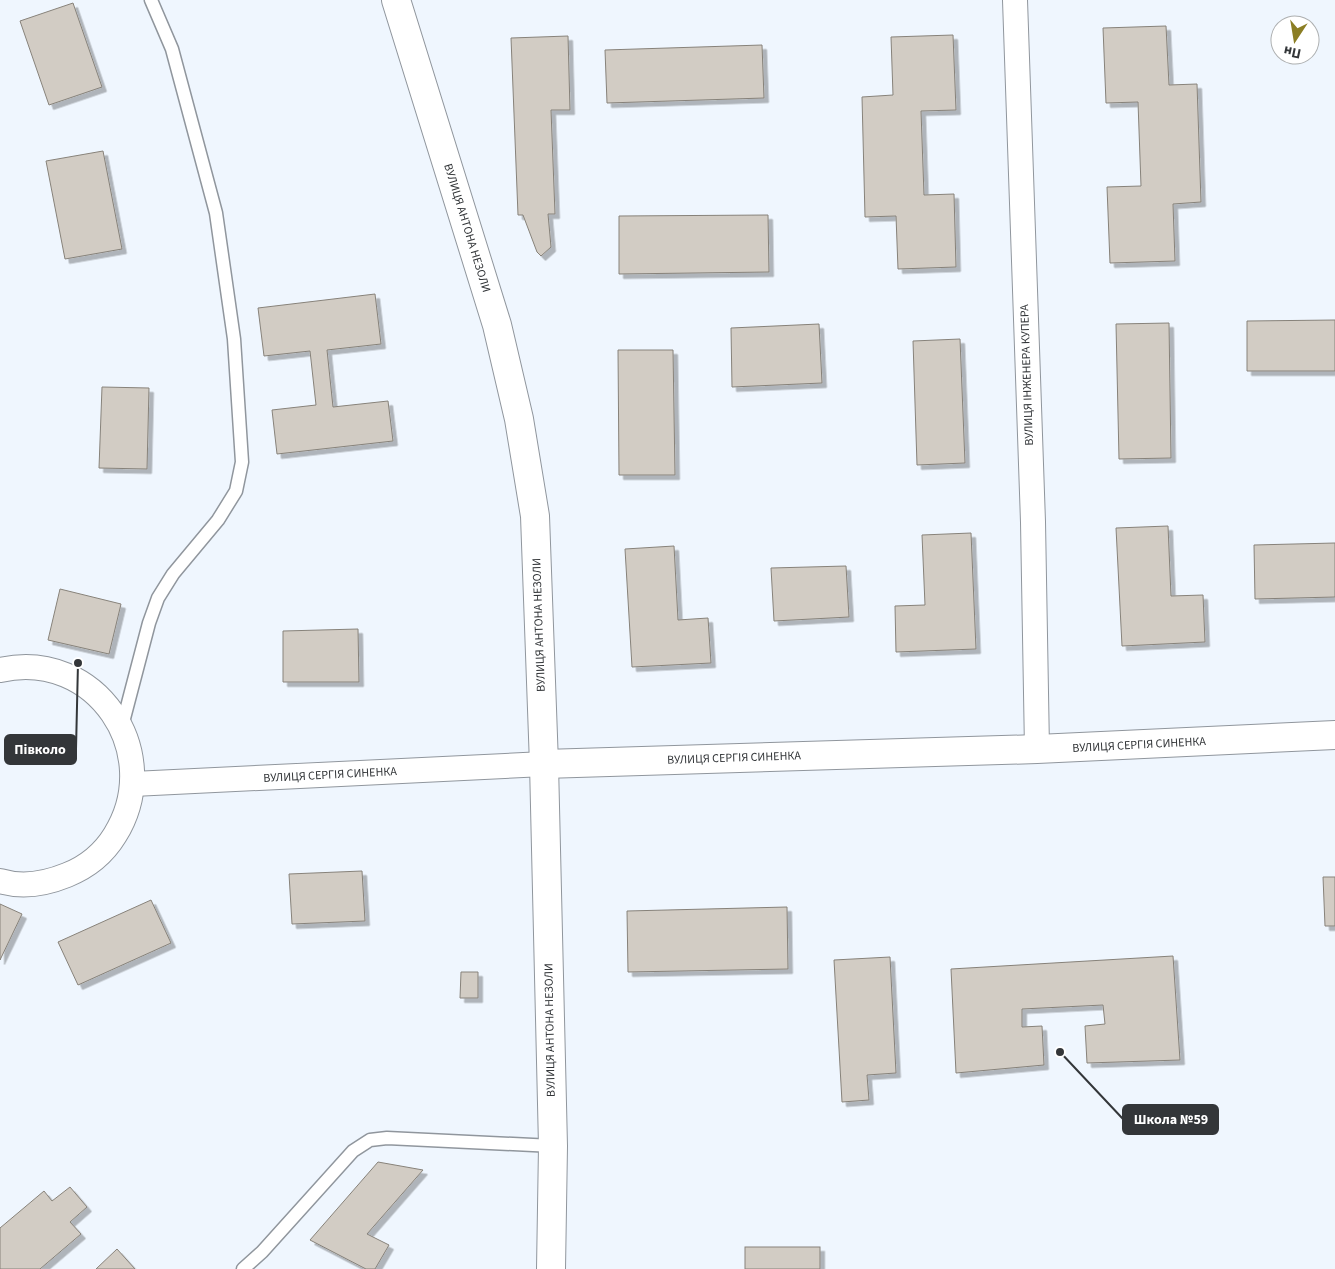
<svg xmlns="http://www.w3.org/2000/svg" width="1335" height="1269" viewBox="0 0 1335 1269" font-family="'Source Sans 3',sans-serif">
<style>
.building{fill:#d2ccc4;stroke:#87827a;filter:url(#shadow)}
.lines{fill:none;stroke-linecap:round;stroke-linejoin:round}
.service-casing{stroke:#90969d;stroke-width:15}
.minor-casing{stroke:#90969d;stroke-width:26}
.tertiary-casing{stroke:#90969d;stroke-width:30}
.secondary-casing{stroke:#90969d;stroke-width:30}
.service{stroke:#fff;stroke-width:12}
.minor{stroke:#fff;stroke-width:24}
.tertiary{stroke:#fff;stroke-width:28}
.secondary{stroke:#fff;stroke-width:28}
.labels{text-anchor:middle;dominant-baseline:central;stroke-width:4;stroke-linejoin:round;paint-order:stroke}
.street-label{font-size:12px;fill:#333639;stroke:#fff}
.leader{fill:none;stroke:#333639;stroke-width:2}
.callout-dot{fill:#333639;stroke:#fff;stroke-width:2}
.callout{fill:#333639;stroke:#333639;stroke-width:2}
.callout-label{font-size:14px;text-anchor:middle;font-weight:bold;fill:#fff}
</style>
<defs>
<filter id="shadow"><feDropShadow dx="4.5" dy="4.5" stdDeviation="0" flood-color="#0004"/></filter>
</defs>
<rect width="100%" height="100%" fill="#eff6fe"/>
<!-- building -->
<g class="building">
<polygon points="73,3 102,87 49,105 20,21"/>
<polygon points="1166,26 1169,85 1197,84 1201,202 1173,204 1175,261 1110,263 1107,187 1141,186 1138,102 1106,103 1103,28"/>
<polygon points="953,35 956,110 921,111 924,195 954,194 956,267 898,269 896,216 865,217 862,97 893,95 891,37"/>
<polygon points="568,36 570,110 551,110 555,214 548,214 551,247 541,256 537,252 523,215 518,215 511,38"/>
<polygon points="762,45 764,98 607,103 605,50"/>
<polygon points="103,151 122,249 65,259 46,161"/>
<polygon points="768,215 769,272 619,274 619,216"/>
<polygon points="375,294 381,344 327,350 333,407 388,401 393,441 277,454 272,410 316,405 310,351 264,356 258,308"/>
<polygon points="1335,320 1335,371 1247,371 1247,321"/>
<polygon points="1169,323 1171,458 1119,459 1116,324"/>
<polygon points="819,324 822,383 732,387 731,328"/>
<polygon points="960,339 965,463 917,465 913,341"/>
<polygon points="618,350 673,350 675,475 619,475"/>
<polygon points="102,387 149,388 147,469 99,468"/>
<polygon points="1168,526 1171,596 1203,595 1205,642 1122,646 1116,528"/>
<polygon points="971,533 976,649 896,652 895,606 925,605 922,535"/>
<polygon points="1335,543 1335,597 1255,599 1254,545"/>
<polygon points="674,546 678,620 708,618 711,663 632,667 625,549"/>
<polygon points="846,566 849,617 774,621 771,568"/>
<polygon points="60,589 121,604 109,654 48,640"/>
<polygon points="358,629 359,682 283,682 283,631"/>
<polygon points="362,871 365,921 292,924 289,874"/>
<polygon points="1323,877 1335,877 1335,926 1325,926"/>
<polygon points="151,900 171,943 78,985 58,942"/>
<polygon points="0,904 22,914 0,960"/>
<polygon points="787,907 788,969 628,972 627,911"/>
<polygon points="1173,956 1180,1060 1087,1063 1085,1026 1105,1024 1103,1005 1022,1009 1022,1027 1042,1026 1044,1065 956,1073 951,969"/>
<polygon points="890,957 896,1073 867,1075 869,1100 842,1102 834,960"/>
<polygon points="461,972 478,972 478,998 460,998"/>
<polygon points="378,1162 423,1170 367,1234 389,1245 375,1269 366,1269 310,1240"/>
<polygon points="70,1187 87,1207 70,1222 81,1234 40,1269 0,1269 0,1228 44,1191 52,1201"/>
<rect x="745" y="1247" width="75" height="22"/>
<polygon points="117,1249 135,1269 96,1269"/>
</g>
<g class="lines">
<!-- service casing -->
<g class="service-casing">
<g id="service">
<polyline points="122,726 149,623 158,598 173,574 218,520 236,491 242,462 234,339 216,213 172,49 151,0"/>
<polyline points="243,1269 262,1252 353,1151 370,1140 387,1138 553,1146"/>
</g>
</g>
<!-- minor casing -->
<g class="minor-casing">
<g id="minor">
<polyline points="1015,0 1033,522 1037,749"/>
<path d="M 0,670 C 96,648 166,753 115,835 C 104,853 87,867 67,875 C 45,884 23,888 0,881"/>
<polyline points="133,784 544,764"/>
</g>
</g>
<!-- tertiary casing -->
<g class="tertiary-casing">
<polyline id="tertiary" points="544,764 1037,749 1335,735"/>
</g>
<!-- secondary casing -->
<g class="secondary-casing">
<polyline id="secondary" points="396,0 497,325 519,419 535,516 544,764 553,1146 551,1269"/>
</g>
<!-- service -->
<use href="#service" class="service"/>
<!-- minor -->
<use href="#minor" class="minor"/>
<!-- tertiary -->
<use href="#tertiary" class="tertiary"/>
<!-- secondary -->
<use href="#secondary" class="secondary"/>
</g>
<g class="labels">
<!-- street labels -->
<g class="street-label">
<text transform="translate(467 228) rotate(73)">ВУЛИЦЯ АНТОНА НЕЗОЛИ</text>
<text transform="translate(1027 375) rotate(-92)">ВУЛИЦЯ ІНЖЕНЕРА КУПЕРА</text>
<text transform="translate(539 625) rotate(-92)">ВУЛИЦЯ АНТОНА НЕЗОЛИ</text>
<text transform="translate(1139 745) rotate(-3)">ВУЛИЦЯ СЕРГІЯ СИНЕНКА</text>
<text transform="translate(734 758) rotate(-2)">ВУЛИЦЯ СЕРГІЯ СИНЕНКА</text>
<text transform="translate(330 775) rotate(-3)">ВУЛИЦЯ СЕРГІЯ СИНЕНКА</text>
<text transform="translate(550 1030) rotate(-91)">ВУЛИЦЯ АНТОНА НЕЗОЛИ</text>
</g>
</g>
<!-- callouts -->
<path class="leader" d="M78 663L76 749M1060 1052L1123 1119"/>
<g class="callout-dot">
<circle cx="78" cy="663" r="5"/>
<circle cx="1060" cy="1052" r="5"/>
</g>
<g class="callout">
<rect x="5" y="735" width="71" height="29" rx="5"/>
<rect x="1123" y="1105" width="95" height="29" rx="5"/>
</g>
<g class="callout-label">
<text x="40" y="754">Півколо</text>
<text x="1171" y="1124">Школа №59</text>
</g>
<!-- north arrow -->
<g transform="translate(1295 40) rotate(192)"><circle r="24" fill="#ffffff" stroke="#adafb0"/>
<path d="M0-4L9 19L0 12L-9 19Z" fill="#8b7e24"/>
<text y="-8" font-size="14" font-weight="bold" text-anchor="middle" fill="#333639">Пн</text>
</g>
</svg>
